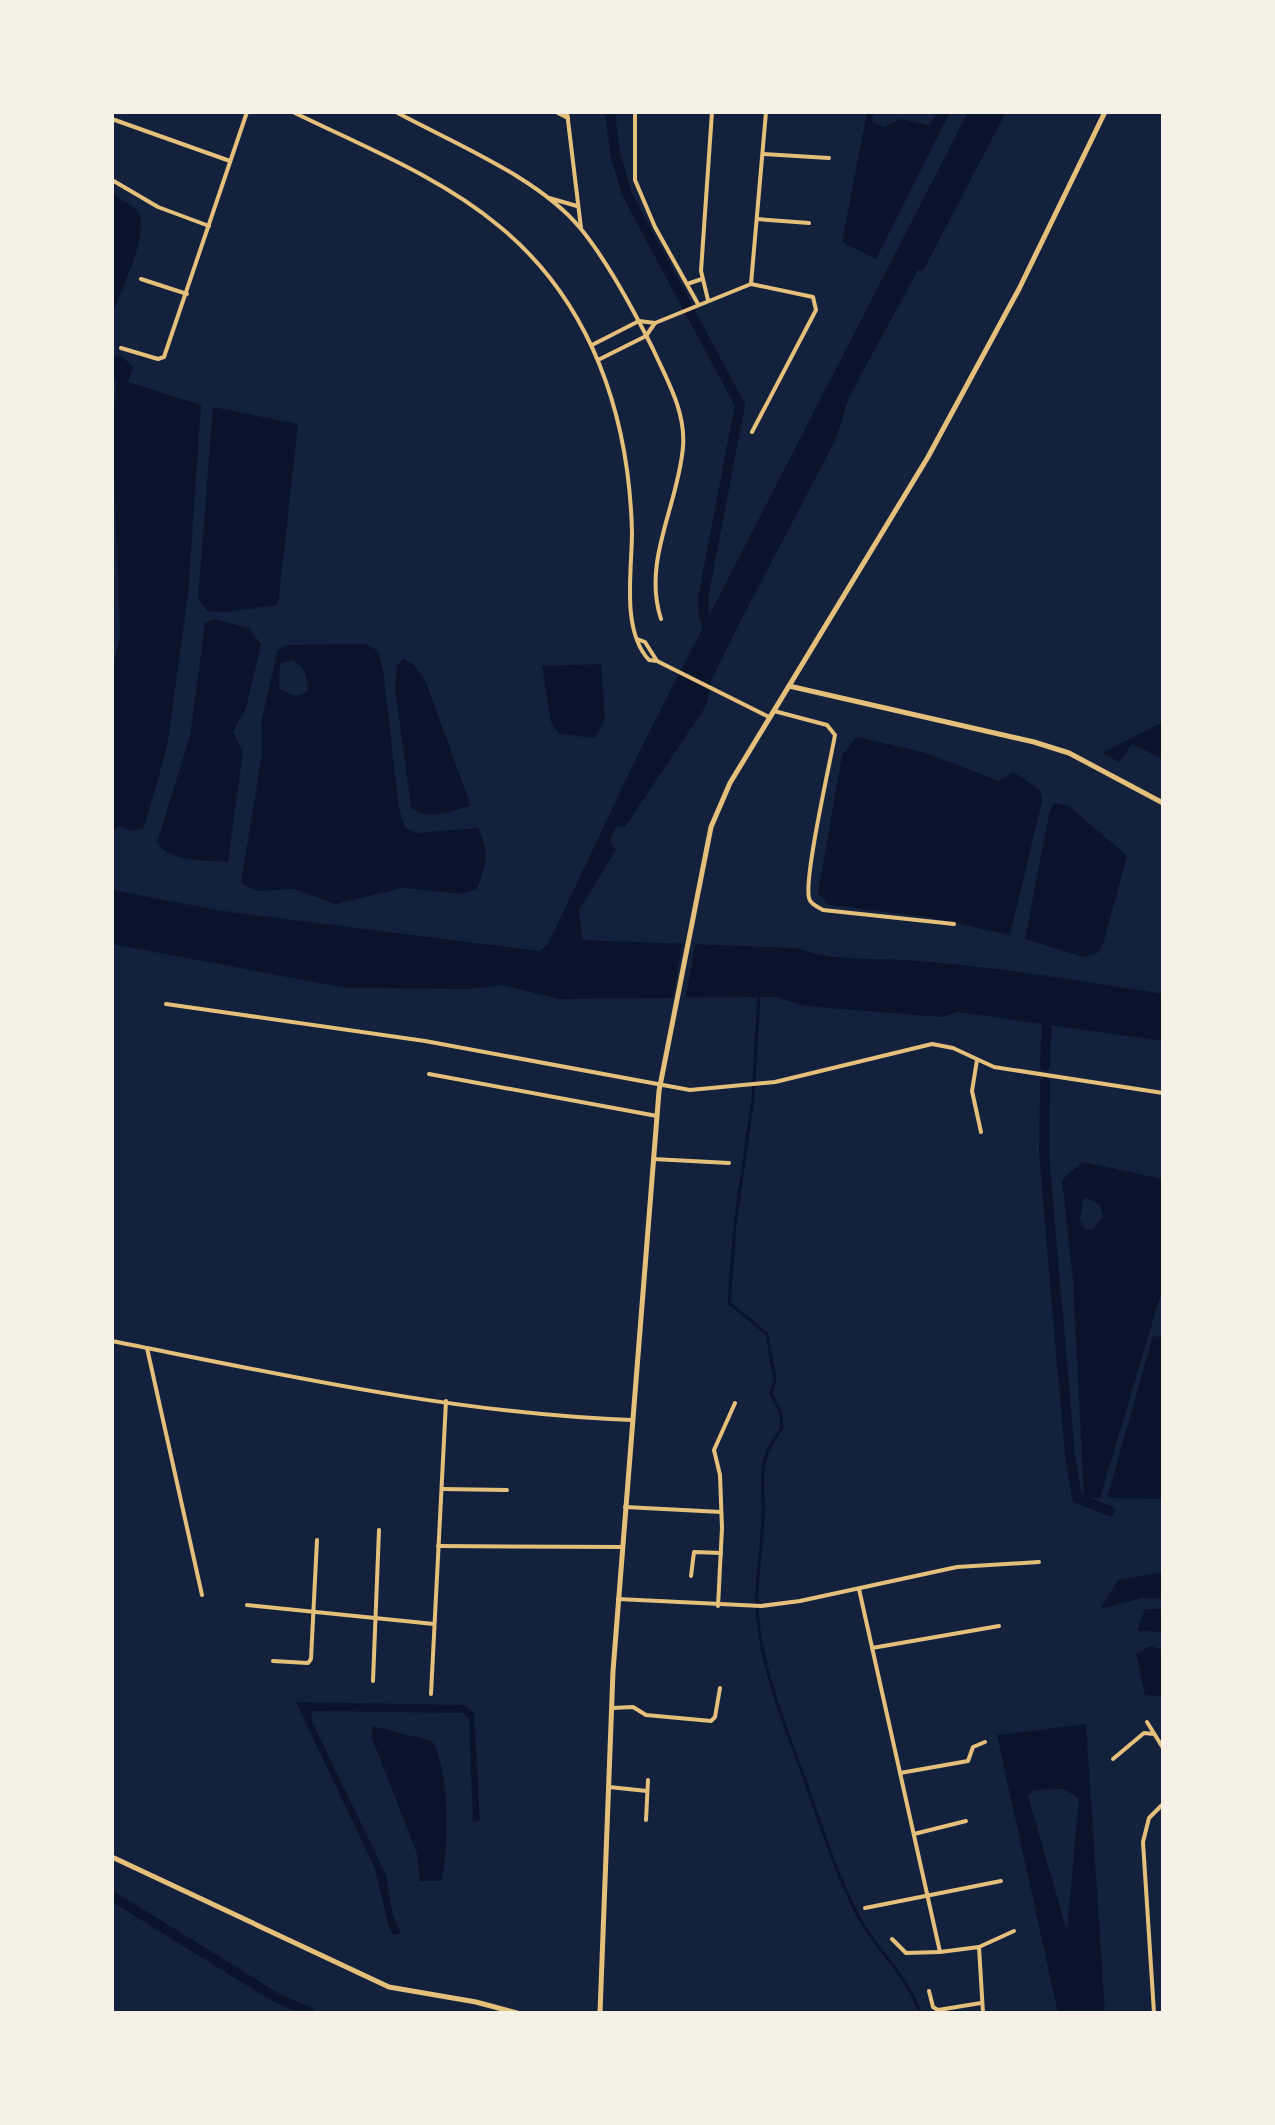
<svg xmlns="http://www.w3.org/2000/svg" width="1275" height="2125" viewBox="0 0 1275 2125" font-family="'Noto Sans',sans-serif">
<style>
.water{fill:#0b132b;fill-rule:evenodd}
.pier{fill:#14213d}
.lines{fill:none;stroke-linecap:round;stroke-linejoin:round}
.stream{stroke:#0b132b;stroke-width:3}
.canal{stroke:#0b132b;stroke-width:10}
.minor{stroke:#e5c07b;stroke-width:4}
.tertiary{stroke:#e5c07b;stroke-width:5}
</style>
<rect width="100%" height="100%" fill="#14213d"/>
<!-- water -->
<g class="water">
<polygon points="867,112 872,112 873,122 884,127 901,119 929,125 938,112 950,112 876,259 842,242"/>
<path d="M 968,112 L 1006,112 L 923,271 L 918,270 L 849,397 L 836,439 L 739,624 L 712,679 L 706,706 L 625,827 L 616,826 L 610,841 L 616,850 L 579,910 L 582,940 L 797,948 C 833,961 868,958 906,960 C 992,966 1078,980 1163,994 L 1163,1041 L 958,1012 L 941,1017 L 804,1006 L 777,997 L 559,999 L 502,985 L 469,989 L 346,988 L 112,944 L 112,890 L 223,911 L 540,951 L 548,944 L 641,748 Z"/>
<path d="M 112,193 C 120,199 132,205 138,212 C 151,230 120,294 112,314 Z"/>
<polygon points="119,355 133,366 128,382 201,405 188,595 167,747 144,828 131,831 121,826 112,830 112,674 120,635 112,421 117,381 112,383 112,359"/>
<polygon points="213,407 298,424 278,605 226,612 207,611 198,599"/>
<path d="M 213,619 L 249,628 L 261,644 L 246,708 L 233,732 L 243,752 L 228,862 C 205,860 170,863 157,842 L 190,736 L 205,623 Z"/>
<path d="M 366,644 L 378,651 L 383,669 L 399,809 L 405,827 L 416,833 L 478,828 C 490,851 486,866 477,889 L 461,894 L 403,888 L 335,904 L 294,889 L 256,891 L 241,883 L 262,753 L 261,723 L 277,652 L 286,645 ZM 291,660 C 305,664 307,678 308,691 C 297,699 289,694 279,688 L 280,664 Z"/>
<path d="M 403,659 L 413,664 L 424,677 L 471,806 C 450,811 429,821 411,808 L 395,687 L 397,665 Z"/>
<polygon points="601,664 605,718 595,738 559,734 551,722 542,666"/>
<polygon points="1163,722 1163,759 1132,744 1119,762 1102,753"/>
<polygon points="857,737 926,753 999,781 1013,772 1040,790 1042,801 1010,935 927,917 829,905 818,893 842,755"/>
<polygon points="1054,803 1069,806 1127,856 1104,941 1098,953 1083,957 1025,939 1049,814"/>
<path d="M 1082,1162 L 1163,1179 L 1163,1287 L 1100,1498 L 1084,1497 L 1073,1281 L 1062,1180 ZM 1084,1197 L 1100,1205 L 1103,1217 L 1092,1230 L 1085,1229 L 1080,1219 Z"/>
<polygon points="1153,1336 1163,1337 1163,1499 1107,1498"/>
<polygon points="1163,1572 1163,1599 1142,1598 1100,1609 1118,1580"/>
<polygon points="1145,1609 1163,1609 1163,1632 1137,1631"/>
<polygon points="1150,1646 1163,1650 1163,1696 1145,1695 1136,1654"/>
<polygon points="296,1702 464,1705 474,1712 480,1820 473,1822 469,1719 463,1713 313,1711 311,1719 386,1875 392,1912 401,1934 393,1935 389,1928 375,1869"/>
<path d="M 1086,1724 L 1105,2013 L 1058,2013 L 997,1735 ZM 1064,1789 L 1079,1799 L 1067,1931 L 1028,1796 L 1034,1790 Z"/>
<path d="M 372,1726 L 432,1741 C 451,1771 448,1845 442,1881 L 420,1881 L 417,1854 L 372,1738 Z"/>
</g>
<!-- pier -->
<polygon class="pier" points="683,941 696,941 685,1001 672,1002"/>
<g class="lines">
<!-- stream -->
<path class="stream" d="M 759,995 L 753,1098 L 735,1225 L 729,1303 L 767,1334 L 775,1380 L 771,1394 L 781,1413 L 782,1428 C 754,1464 765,1479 763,1520 C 761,1557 753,1592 759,1629 C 766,1680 787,1732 805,1780 C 821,1826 836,1873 858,1916 C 876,1950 908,1976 920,2013"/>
<!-- canal -->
<g class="canal">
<polyline points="610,112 615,153 627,194 740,405 703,598 704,617 712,634"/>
<polyline points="1045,1066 1047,1016"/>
<polyline points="1045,1082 1044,1154 1070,1456 1077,1498 1110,1511"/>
<polyline points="112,1896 277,1998 311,2013"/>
</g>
<!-- minor -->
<g class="minor">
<path d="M 293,112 C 362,146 439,176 499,226 C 592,302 629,416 632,532 C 632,571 621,630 649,660 L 657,661 L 769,717"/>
<path d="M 396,112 C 453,143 540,178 581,229 C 608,262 634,311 653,349 C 667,380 686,412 683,447 C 678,506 642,561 661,619"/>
<polyline points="556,112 568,118"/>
<polyline points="567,112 581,228"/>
<polyline points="635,112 635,180 655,227 698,304"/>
<polyline points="112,119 230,161"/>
<polyline points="763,154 829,158"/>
<polyline points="112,180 158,207 209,226"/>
<polyline points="549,198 577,206"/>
<polyline points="757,219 809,223"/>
<polyline points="141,279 187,294"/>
<polyline points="687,284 702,279"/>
<polyline points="751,284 766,112"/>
<polyline points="708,300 701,271 712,112"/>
<polyline points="655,323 751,284 813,297 816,310 752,432"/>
<polyline points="592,345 639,321 655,323 646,336 598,360"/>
<polyline points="121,348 158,359 164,357 247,112"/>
<polyline points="637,639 645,642 657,661"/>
<path d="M 774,711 L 827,725 L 835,735 C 830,763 804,877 809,898 C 810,904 818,907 823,910 L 954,924"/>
<polyline points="166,1004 425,1041 690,1090 775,1082 932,1044 953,1048 994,1067 1163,1093"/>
<polyline points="977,1060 972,1091 981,1132"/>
<polyline points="429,1074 657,1116"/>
<polyline points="653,1159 729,1163"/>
<path d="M 112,1341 C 283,1375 458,1414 632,1420"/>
<polyline points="147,1348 202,1595"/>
<polyline points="442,1489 507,1490"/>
<polyline points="625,1507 721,1512"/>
<polyline points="438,1546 623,1547"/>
<polyline points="691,1576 694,1552 721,1553"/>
<polyline points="859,1589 940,1952 979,1947 983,2013"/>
<polyline points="618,1599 761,1606 800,1601 957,1567 1039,1562"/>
<polyline points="247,1605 434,1624"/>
<polyline points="718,1606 722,1528 720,1475 714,1450 735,1403"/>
<polyline points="872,1648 999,1626"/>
<polyline points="273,1661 308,1663 311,1659 317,1540"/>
<polyline points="373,1681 379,1530"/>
<polyline points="431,1694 446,1401"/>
<polyline points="612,1708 633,1707 646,1715 711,1721 715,1717 720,1688"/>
<polyline points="1147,1722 1163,1748"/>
<polyline points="1113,1759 1144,1733 1154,1734"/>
<polyline points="900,1773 968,1761 973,1747 985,1742"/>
<polyline points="609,1787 647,1791"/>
<polyline points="646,1820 648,1780"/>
<polyline points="914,1834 966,1821"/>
<polyline points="865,1908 1001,1881"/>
<polyline points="892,1939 906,1953 940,1952"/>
<polyline points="979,1947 1014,1931"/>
<polyline points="929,1991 933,2007 938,2010 981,2003"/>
<polyline points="1154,2013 1143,1842 1149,1818 1163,1804"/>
</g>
<!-- tertiary -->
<g class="tertiary">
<polyline points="789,686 1034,742 1069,753 1163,803"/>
<polyline points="112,1857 389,1987 476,2002 517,2013"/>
<polyline points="600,2013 613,1671 659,1091 711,827 730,783 928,457 1019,289 1105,112"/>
</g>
</g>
<!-- border -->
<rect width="1275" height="2125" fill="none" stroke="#f6f1e7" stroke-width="228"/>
</svg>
